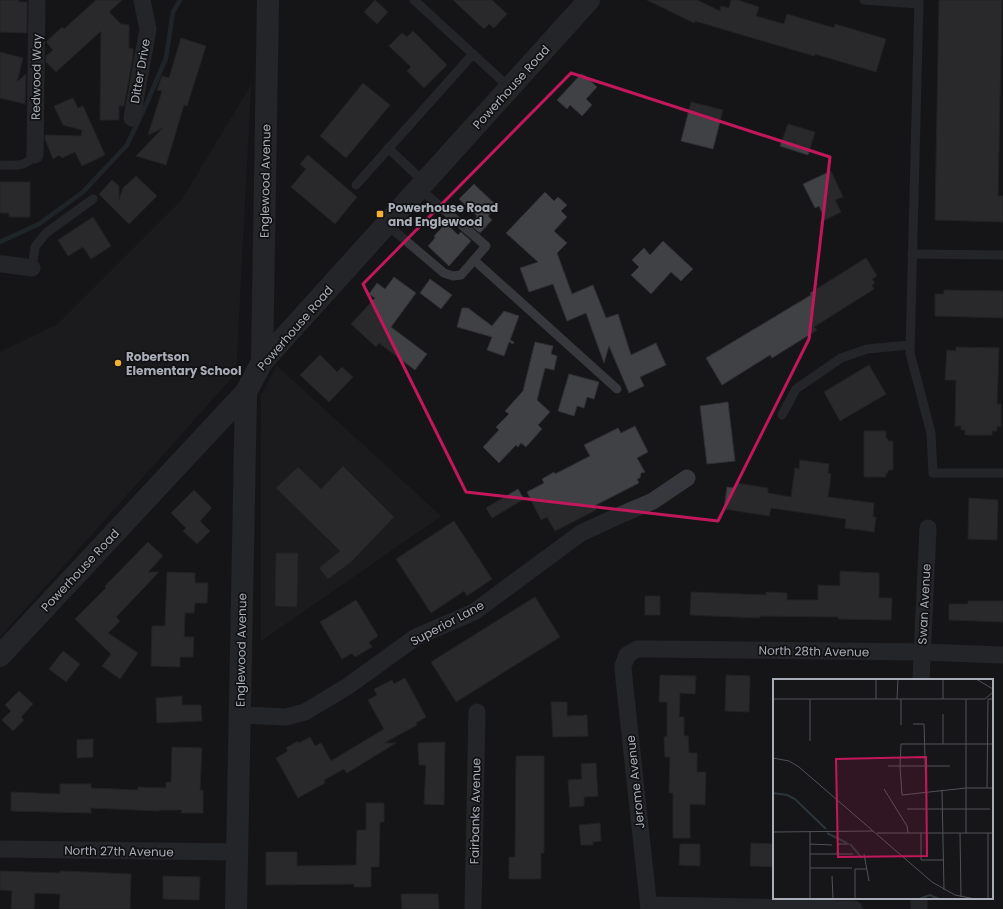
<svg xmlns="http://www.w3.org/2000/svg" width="1003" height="909" viewBox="0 0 1003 909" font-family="Poppins,sans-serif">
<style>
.built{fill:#222225}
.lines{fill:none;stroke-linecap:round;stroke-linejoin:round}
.stream{stroke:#2c353c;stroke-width:4.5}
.building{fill:#404145;stroke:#303034}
.service{stroke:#37383d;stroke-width:9}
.minor{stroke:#37383d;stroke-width:17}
.tertiary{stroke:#37383d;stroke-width:22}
.marked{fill:none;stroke:#c2185b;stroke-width:3;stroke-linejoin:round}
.poi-dot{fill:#f2b134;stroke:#111113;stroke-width:1.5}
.labels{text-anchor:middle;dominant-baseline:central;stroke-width:3.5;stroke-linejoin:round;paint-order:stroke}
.street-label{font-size:12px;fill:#a8adb8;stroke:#111113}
.poi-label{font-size:12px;font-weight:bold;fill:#a8adb8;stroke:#111113;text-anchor:start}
.inset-river{fill:none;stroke:#2c353c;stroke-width:2}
.inset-road{fill:none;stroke:#505258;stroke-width:1}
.view{fill:#c2185b;fill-opacity:0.15;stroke:#c2185b;stroke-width:2}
.inset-edge{fill:none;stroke:#a8adb8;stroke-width:2}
</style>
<rect width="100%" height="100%" fill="#161618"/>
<!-- built -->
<g class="built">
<polygon points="251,85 236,373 0,637 0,352 58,324 181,201"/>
<polygon points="277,366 441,516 261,641 261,395"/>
</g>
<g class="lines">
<!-- stream -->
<polyline class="stream" points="0,242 39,224 83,192 127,145 146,105 166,58 173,12 180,0"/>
</g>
<!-- building -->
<g class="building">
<polygon points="0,0 19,0 19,2 27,2 27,33 0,32"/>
<polygon points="96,0 122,0 109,12 121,24 129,25 129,48 133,49 133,56 124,106 119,106 119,120 100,120 101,31 56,72 46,62 46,56 53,50 46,42 62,27 64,29"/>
<polygon points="375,0 388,12 377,24 364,12"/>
<polygon points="453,0 492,0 507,14 494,28 489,24 484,29"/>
<polygon points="647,0 697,0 720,11 721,6 729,8 731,0 738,0 759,7 756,16 784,24 787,14 834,28 835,24 886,39 876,72 815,54 814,56 695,21 694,23"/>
<polygon points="939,0 1002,0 998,196 1003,196 1003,222 935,220"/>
<polygon points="413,31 447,65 424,88 407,71 411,67 389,46 402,33 407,37"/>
<polygon points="181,38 206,46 187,106 184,105 166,165 136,156 163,128 148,135 162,91 157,90 162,76 169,78"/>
<polygon points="0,52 23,58 17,82 26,74 25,104 0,98"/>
<polygon points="582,73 597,87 586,99 592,105 582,116 570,105 567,109 557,100"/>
<polygon points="363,83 390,105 346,158 320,136"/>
<polygon points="73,98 78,108 83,106 105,155 82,166 75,152 62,158 59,155 53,159 45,139 45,135 81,136 82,130 63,125 54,106"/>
<polygon points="691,102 723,110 713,149 681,141"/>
<polygon points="788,124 815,132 808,155 780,146"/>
<polygon points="308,155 357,197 335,224 291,187 306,169 300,164"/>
<polygon points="831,171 843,197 835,200 841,212 825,220 819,206 815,208 803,184"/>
<polygon points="136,176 157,196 129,224 99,194 112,180 119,186 119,200 123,188"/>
<polygon points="0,182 30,182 30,217 9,217 9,213 0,213"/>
<polygon points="474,184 497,206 488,216 492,220 480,233 469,224 477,216 459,199"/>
<polygon points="545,192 554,201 558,197 567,205 561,211 567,217 554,231 567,243 557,253 572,294 593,285 606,318 618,314 631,355 656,343 666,365 640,377 644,386 629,393 609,346 604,363 586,313 567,321 553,284 529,292 520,268 538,262 506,233"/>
<polygon points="93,217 111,246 91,259 83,247 68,256 58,240"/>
<polygon points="446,223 458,235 461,232 471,241 449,266 428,246 435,238 434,236"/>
<polygon points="663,241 693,269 681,281 671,272 651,294 631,275 639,267 632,260 644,248 650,255"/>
<polygon points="866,258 877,276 872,279 875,283 872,285 874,289 814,327 817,330 772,358 770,355 722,385 706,358 811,295 810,293"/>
<polygon points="394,277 416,293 391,327 427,354 415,370 379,343 376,347 351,324 375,298 369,294 377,283 385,289"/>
<polygon points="430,279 452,295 441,309 420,293"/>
<polygon points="944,290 1003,291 1003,318 935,316 935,294 944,294"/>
<polygon points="462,308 468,308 492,326 504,311 519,316 510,340 514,342 513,344 509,342 504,356 487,350 492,337 457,327"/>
<polygon points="535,342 553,346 551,354 557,356 554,370 545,368 537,400 550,412 538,425 542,429 526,447 521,443 518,447 516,445 499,463 483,447 499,430 496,427 509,414 505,411 523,391"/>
<polygon points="956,347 999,348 997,404 1001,404 1001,427 997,426 997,431 992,431 992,435 965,435 965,430 961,430 961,426 955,426 956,380 945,380 947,350 956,351"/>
<polygon points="320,355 337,372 342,367 353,377 329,402 300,375"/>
<polygon points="869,365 886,394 840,421 824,392"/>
<polygon points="569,374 599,382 594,399 587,397 584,408 577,406 574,416 558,411"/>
<polygon points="728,402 735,461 707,464 700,406"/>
<polygon points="635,426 648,452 637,458 645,472 641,473 640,478 637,479 639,483 594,506 596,510 555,531 547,517 541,520 527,492 544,483 542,479 554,472 555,474 590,456 584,445 618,428 621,433"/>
<polygon points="864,431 886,431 886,438 888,439 888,441 893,441 893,470 888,470 888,473 886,473 886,477 864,477"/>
<polygon points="800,460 829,464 828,473 831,474 828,497 874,503 873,517 876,517 874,532 845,528 846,519 771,508 769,516 724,509 727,487 735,488 736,483 768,488 768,493 791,497 795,468 799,469"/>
<polygon points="343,466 394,517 351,562 328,579 319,568 340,551 276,488 298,467 321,489"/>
<polygon points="518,489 524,499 492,518 486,508"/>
<polygon points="194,490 212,508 200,521 210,531 197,544 183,531 186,528 171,513"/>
<polygon points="969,498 998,500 997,540 968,539"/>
<polygon points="454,521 492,579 467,596 464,591 431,613 396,559"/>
<polygon points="148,542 163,556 148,572 159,572 116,617 120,621 108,633 138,653 120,679 102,666 111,654 75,619 106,588 105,586"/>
<polygon points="276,553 298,553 297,607 275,606"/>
<polygon points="840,571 879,573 879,598 892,598 891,620 838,619 838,617 760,616 760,618 690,615 691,592 766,595 766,592 787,593 787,600 818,600 818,585 840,586"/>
<polygon points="167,572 195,573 195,583 208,583 207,603 195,603 194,613 185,613 184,637 194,637 193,657 180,657 180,667 151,666 152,626 165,626"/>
<rect x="645" y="596" width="15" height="19"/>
<polygon points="535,597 560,637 456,702 431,662"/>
<polygon points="356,600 378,636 369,642 372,647 355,657 352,653 342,659 320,622"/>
<polygon points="968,601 1003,601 1003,622 949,620 949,604 968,604"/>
<polygon points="63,651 80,664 66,682 49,669"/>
<polygon points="660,675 696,676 695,694 680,693 679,717 684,717 684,736 688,736 689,753 697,753 697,772 706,772 705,805 690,804 690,838 673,838 673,793 669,793 670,757 665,757 664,737 667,736 667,702 659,702"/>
<polygon points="726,675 750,676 749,712 725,711"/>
<polygon points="405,678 426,717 416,723 417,725 384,743 396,743 347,773 344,769 324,780 325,783 298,798 276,758 288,751 286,748 298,741 299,743 310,737 315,746 321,743 331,761 384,729 368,700 377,695 374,689 392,680 394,684"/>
<polygon points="19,691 33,704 21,717 24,720 13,731 2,720 11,711 5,705"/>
<polygon points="182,696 182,705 201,705 202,721 157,723 156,698"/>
<polygon points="551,702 567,702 567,716 587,715 588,736 553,737"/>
<polygon points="93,739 93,757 77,758 77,740"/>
<polygon points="445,742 444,805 424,804 426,765 419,765 418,743"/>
<polygon points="172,747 202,748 200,790 203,790 203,813 181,813 182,810 159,810 159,811 91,808 91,813 11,811 11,792 60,794 60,784 91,784 91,788 138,790 138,787 166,788 166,782 171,782"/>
<polygon points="516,756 544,756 544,853 541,853 541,879 509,879 509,857 515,857"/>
<polygon points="596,763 598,796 584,797 584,806 570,807 568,780 582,779 581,764"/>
<polygon points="366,803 384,803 384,822 380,822 379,867 371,867 371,887 354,887 354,884 266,885 266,852 297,852 297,866 356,865 357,830 366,830"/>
<polygon points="600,823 601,841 593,842 593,845 581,845 579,825"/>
<polygon points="751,843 774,844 774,867 750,866"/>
<polygon points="680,844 700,844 700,866 679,865"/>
<polygon points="0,871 60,873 60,871 131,874 130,909 59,909 60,894 35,893 34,909 11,909 12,891 0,890"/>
<polygon points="163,876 200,877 199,900 163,899"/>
<polygon points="401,894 438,894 439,909 402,909"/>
</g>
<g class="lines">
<!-- service -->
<g class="service">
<polyline points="414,0 510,88"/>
<polyline points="864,0 918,4"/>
<polyline points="919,0 910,353 931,433 933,473 1003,473"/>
<polyline points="388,148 424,182"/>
<path d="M 0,165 C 17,165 23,168 35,155"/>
<polyline points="356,185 473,54"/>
<polyline points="386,224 444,273 453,276 461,275 486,246 419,188"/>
<polyline points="912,254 1003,255"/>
<polyline points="474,260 617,389"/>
<polyline points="32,268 35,247 46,233 93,199"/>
<polyline points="782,415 796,389 841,358 867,349 910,345"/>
</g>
<!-- minor -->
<g class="minor">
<polyline points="132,118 148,29 142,0"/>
<polyline points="35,155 37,0"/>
<polyline points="0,264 3,264 32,268"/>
<polyline points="921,680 928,528"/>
<polyline points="240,715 286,717 305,712 348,686 416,637 474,612 581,533 618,516 653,501 687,478"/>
<polyline points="0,849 237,852"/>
<polyline points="649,905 854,909"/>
<polyline points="473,909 477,712"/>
<polyline points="649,909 624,679 623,666 627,655 637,649 649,649 922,652 1003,655"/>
<polyline points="919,909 919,898"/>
</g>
<!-- tertiary -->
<g class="tertiary">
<polyline points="262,362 268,0"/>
<polyline points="0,656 246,392 262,362 589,0"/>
<polyline points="236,909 246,392"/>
</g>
</g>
<!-- marked area -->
<path d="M0 0H1003V909H0ZM 571,73 L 830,157 L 809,339 L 718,521 L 466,492 L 363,284 Z" fill="#161618" fill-opacity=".55" fill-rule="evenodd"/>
<path class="marked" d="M 571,73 L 830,157 L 809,339 L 718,521 L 466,492 L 363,284 Z"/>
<!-- markers -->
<g class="poi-dot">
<rect x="376" y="210" width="8" height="8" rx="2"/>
<circle cx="118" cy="363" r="4"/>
</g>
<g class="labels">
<!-- street labels -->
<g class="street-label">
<text transform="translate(140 71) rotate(-80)">Ditter Drive</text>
<text transform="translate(36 77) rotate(-89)">Redwood Way</text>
<text transform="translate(511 87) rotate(-48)">Powerhouse Road</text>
<text transform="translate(265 181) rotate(-89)">Englewood Avenue</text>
<text transform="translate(295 328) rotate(-49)">Powerhouse Road</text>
<text transform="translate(80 570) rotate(-47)">Powerhouse Road</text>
<text transform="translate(924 604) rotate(-87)">Swan Avenue</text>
<text transform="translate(447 623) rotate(-28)">Superior Lane</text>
<text transform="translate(241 650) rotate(-89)">Englewood Avenue</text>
<text transform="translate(814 651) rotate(1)">North 28th Avenue</text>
<text transform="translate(635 782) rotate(-96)">Jerome Avenue</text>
<text transform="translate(475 811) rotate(-89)">Fairbanks Avenue</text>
<text transform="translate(119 851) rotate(1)">North 27th Avenue</text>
</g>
<!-- poi labels -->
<g class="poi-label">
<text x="388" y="207">Powerhouse Road<tspan x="388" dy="14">and Englewood</tspan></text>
<text x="126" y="356">Robertson<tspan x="126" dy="14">Elementary School</tspan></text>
</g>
</g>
<!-- overview -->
<g transform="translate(773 679)">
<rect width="220" height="220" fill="#161618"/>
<path class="inset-river" d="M 0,114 L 14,116 L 22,120 L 53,150M 54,154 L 74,164M 77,165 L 89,179M 146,220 L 157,216 L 166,220"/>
<path class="inset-road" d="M 203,0 L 220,10M 0,20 L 212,20 L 220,13M 37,20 L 37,62M 103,20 L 103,0M 124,20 L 125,0M 128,20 L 128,46M 170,20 L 170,0M 170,35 L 170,65M 140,45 L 151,45 L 153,113M 220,65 L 128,65 L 127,87 L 129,116 L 193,109 L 220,109M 0,79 L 16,82 L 26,88 L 159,203 L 182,216 L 202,220M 115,87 L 177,87M 214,109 L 215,20 L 220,20M 111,110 L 134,147 L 135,154M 169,112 L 171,211M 134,130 L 217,130M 0,153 L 100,152M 37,153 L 37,220M 104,154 L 220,154M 148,154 L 148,181 L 171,181M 187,154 L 188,218M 193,154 L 193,20M 215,154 L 215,220M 37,165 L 59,166M 37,175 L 80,175M 64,175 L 65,165 L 76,165M 91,175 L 96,202M 37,189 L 79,189M 59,197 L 60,220M 82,220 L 82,190 L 94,190"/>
<path class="view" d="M 153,78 L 154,177 L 65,178 L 63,80 Z"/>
<rect width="220" height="220" class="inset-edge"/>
</g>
</svg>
